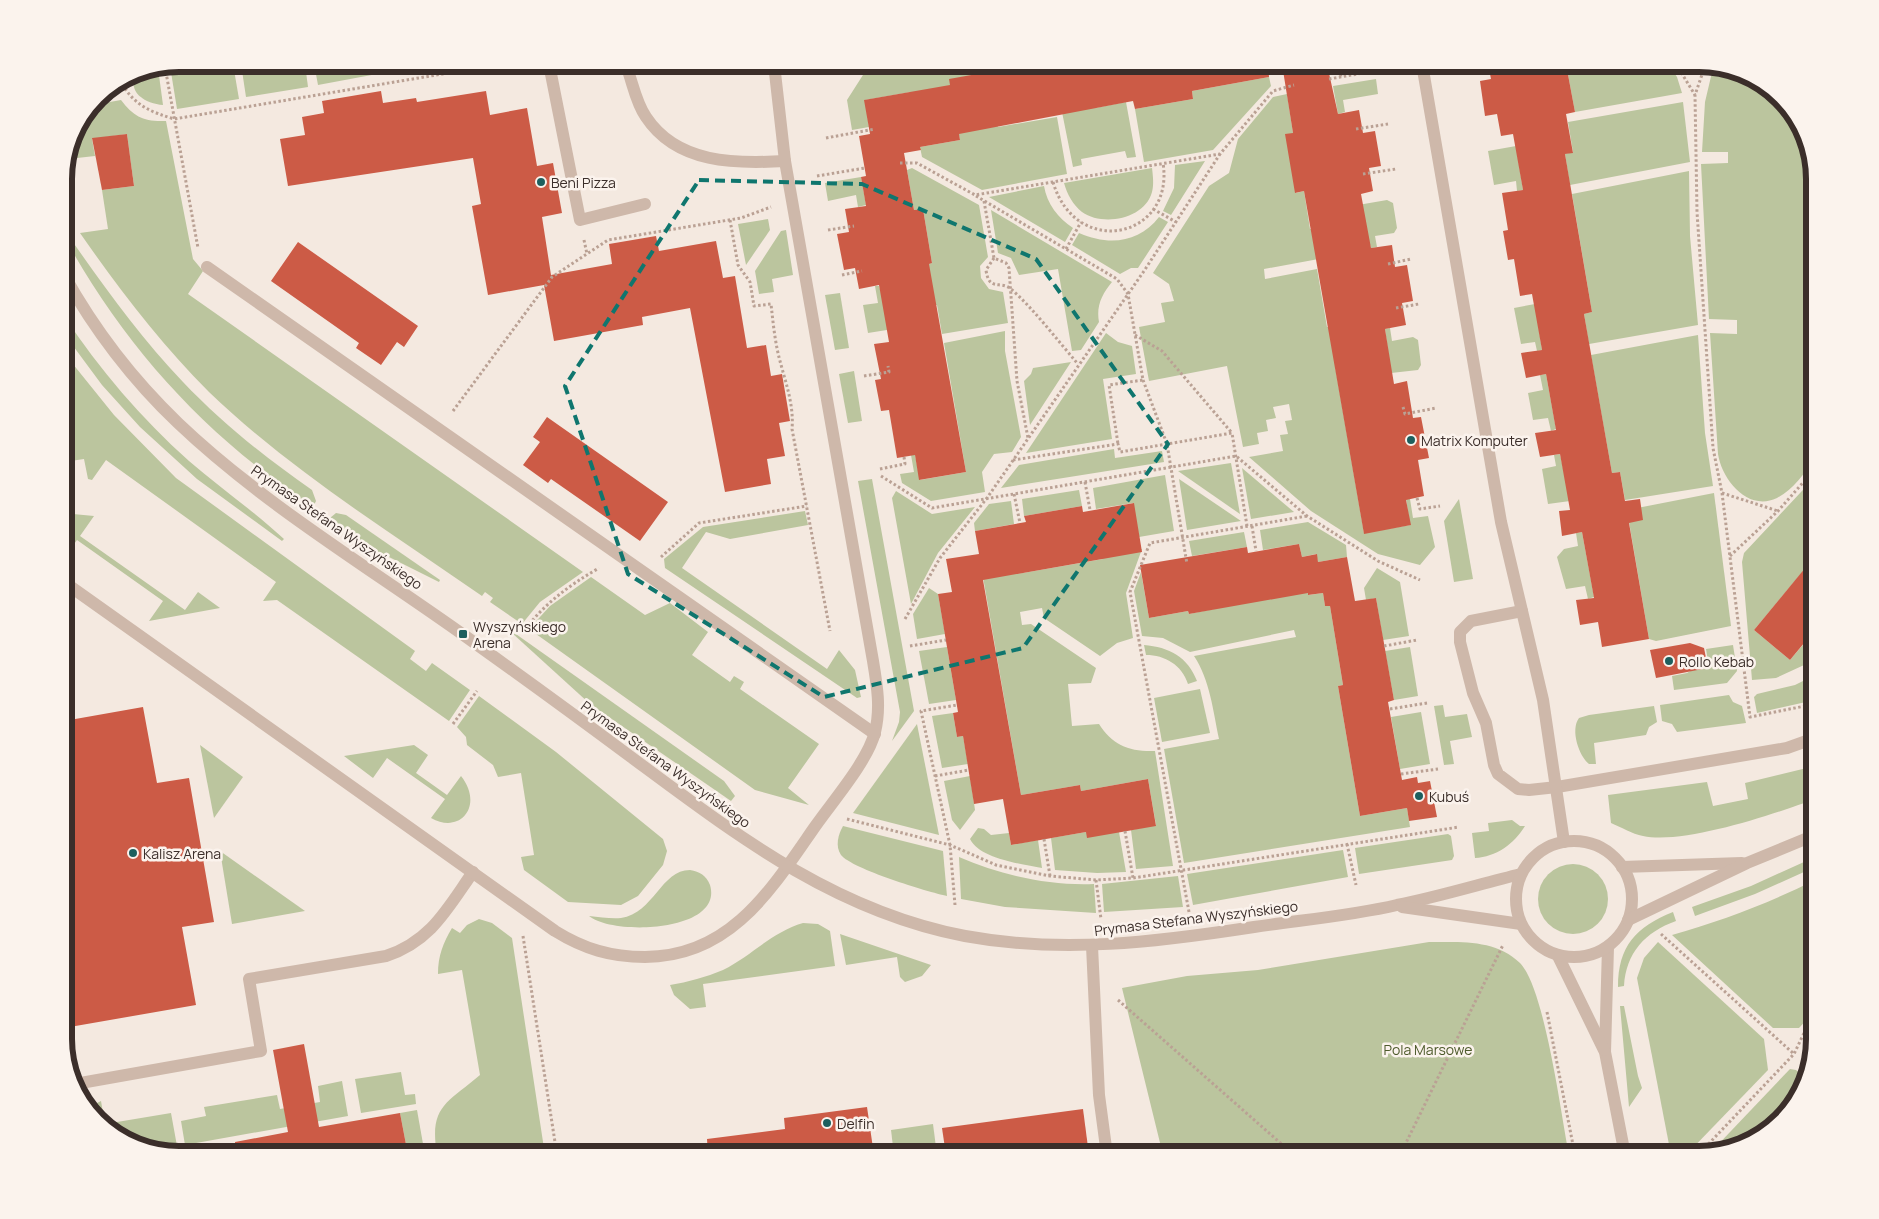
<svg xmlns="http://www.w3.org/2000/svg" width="1879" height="1219" viewBox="0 0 1879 1219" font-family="Manrope,sans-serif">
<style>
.green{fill:#bbc59e}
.building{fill:#cc5b46}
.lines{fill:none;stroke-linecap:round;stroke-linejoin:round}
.path{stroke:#baa194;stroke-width:3;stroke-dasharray:2.5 2.5;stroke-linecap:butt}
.service{stroke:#ceb8aa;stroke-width:12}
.minor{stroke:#ceb8aa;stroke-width:12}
.tertiary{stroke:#ceb8aa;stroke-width:12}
.marked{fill:none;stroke:#0f766e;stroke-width:4;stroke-dasharray:10 6;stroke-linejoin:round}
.poi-dot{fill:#1d5f5e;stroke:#fbf3ed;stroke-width:2}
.labels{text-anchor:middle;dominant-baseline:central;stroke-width:5;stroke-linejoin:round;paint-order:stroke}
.poi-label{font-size:14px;fill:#3b2e2a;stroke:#fbf3ed;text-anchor:start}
.street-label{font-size:14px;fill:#3b2e2a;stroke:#fbf3ed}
.park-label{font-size:14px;fill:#4e5b2c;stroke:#fbf3ed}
.rim{fill:none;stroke:#3b2e2a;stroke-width:6}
</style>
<rect width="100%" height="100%" fill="#f4e9e0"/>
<!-- green -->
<g class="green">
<polygon points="180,64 233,64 239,99 177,109 170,66"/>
<polygon points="241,64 305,64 308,87 246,97"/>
<polygon points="314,64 375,64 377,74 318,85"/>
<polygon points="386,64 434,64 388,72"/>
<polygon points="870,64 975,64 977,74 952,93 911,92 865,100 869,127 852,130 847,100"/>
<polygon points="1566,64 1668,64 1677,77 1682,93 1575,112"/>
<path d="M 158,68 L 163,105 C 146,104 125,92 137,72 Z"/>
<path d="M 1713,68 L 1763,83 L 1800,122 L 1815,180 L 1815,460 C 1804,473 1793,490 1777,498 C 1748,512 1722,480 1718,454 L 1710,333 L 1737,334 L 1737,320 L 1709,319 L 1701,164 L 1728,163 L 1728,152 L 1702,152 L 1705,102 Z"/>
<polygon points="1269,77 1271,86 1213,150 1144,162 1135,109 1193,99 1192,91"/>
<polygon points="1376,79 1378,94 1343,100 1345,112 1338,114 1333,86"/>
<polygon points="1287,94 1293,133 1296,193 1304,191 1310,229 1319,229 1324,258 1264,269 1265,279 1317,269 1327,327 1336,326 1335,366 1364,533 1410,525 1406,499 1410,499 1413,518 1428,516 1435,547 1420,565 1378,554 1311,511 1249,457 1283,451 1280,435 1288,434 1285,421 1292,420 1289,404 1273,407 1276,418 1266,420 1268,431 1257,433 1259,444 1243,447 1227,366 1149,381 1139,327 1165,322 1161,303 1174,301 1169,284 1153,273 1209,186 1229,173 1238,139 1273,97"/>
<path d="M 121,100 C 134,117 144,122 166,121 L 193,259 L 203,271 L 188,294 L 583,572 L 540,602 L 522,624 L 490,602 L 493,598 L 485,592 L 482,596 C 390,532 290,470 209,392 C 161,344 119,289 80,233 L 108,229 L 102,190 L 134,186 L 127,134 L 92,139 L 95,156 L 68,159 L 76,129 L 93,105 Z"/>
<polygon points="1126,102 1136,157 1127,158 1125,151 1081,159 1082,165 1073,167 1061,107 1095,108"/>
<polygon points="1683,102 1690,162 1570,185 1565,154 1573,152 1568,122"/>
<polygon points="1057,117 1067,174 982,190 922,157 920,147 960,140 957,126 996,119 998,127"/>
<polygon points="1516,146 1523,190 1517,191 1516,181 1494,185 1488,151"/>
<polygon points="1205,161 1171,215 1163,211 1174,188 1175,165"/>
<polygon points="912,168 979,205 988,257 980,266 981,278 989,289 1003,292 1008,323 942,334 937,305 931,305 924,265 932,263 923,209 914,210 907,170"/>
<path d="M 1152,168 C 1153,176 1154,185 1152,192 C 1145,219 1103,227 1082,212 C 1073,205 1067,194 1064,183 Z"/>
<polygon points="1689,171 1690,236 1698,325 1589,344 1584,314 1592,312 1572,194"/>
<polygon points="861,177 866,205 858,207 856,195 828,201 825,183"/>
<path d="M 1044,186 C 1047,204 1058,218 1073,228 L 1065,242 L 989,197 Z"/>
<polygon points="1387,200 1393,203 1397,228 1394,233 1375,236 1377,247 1371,248 1358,205"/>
<path d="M 991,210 L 1112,282 C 1102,294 1096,306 1099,322 L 1081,350 L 1072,351 L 1058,269 L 1019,275 L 1011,258 L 998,253 Z"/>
<path d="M 1159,217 L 1168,222 L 1138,268 L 1131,268 L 1120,274 L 1072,245 L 1079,233 C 1109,246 1139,243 1159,217 Z"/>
<polygon points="768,219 770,230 746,265 738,224"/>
<polygon points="786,230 793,275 772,279 774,292 759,294 755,271 781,231"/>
<path d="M 70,238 C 105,288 141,338 183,382 C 222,423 266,458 312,490 L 316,501 L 313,507 C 209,439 126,349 66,240 Z"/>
<polygon points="875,286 879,286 893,329 868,333 863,305 878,303"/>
<polygon points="840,293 849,348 835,350 825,295"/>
<polygon points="1535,304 1542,350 1537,351 1535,342 1521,344 1514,308"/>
<path d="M 64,316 C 100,370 141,418 189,461 C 220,488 254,511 284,539 L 282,541 L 197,479 L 140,427 L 102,385 L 65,335 Z"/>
<polygon points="1390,328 1392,341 1413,337 1418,340 1421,365 1418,370 1391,373 1385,329"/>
<polygon points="1005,331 1005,351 1021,437 1012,452 994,454 982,472 985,492 931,501 902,483 900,474 914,472 911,455 915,455 920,480 966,472 944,343"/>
<polygon points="1106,333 1118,342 1132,346 1136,374 1103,379 1112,439 1026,453"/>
<polygon points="1698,335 1705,433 1713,486 1625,500 1620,472 1612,473 1591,355"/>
<polygon points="64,353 114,415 176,478 415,651 410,659 426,671 432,663 470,690 449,721 277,600 263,601 276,582 106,460 92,480 88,479 84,459 64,462"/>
<polygon points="1071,362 1030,425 1024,381 1031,374 1033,368"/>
<polygon points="854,371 862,421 848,423 839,374"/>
<polygon points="1546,374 1556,429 1551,431 1548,418 1533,420 1528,393 1543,390 1540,375"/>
<polygon points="1114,449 1115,458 1162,451 1164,462 1001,488 1019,465"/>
<polygon points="1560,454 1570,501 1548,504 1542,469 1556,466 1554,455"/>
<polygon points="1231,463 1240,514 1178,471"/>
<polygon points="1242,468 1294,512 1251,519"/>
<polygon points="1165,475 1174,531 1139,537 1133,503 1096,509 1093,488"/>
<polygon points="1815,477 1815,565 1809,573 1804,570 1754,630 1790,660 1808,639 1815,646 1815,660 1776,678 1752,680 1742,562 1744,553"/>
<polygon points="872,479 914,711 892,741 899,722 900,712 858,481"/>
<polygon points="1179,479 1241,521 1187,530"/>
<polygon points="1079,490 1082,506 1024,516 1022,499"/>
<polygon points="896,491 932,514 975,507 938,553 911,604 892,498"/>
<polygon points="1714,493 1731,626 1656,641 1649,639 1627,510"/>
<polygon points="1459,499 1473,579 1454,582 1444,521"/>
<polygon points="1011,501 1014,524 975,531 974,523 989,504"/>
<polygon points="805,511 808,525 730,539 706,532 682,568 827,669 839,650 855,670 861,697 857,698 665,568 664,559 703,527"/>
<polygon points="336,513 346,515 440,580 439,582 367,546 330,518"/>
<polygon points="73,514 94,516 80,536 185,610 198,592 220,608 149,621 163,601 77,540 64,558 64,517"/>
<polygon points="1308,522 1346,545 1347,557 1318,562 1316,554 1302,557 1299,544 1263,550 1260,530"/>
<polygon points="1244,532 1247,547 1192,556 1189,541"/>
<polygon points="1582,532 1594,597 1588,599 1585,586 1566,589 1557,557 1564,549 1578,546 1576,533"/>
<path d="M 1142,549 L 1126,593 L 1133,638 L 1117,643 L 1100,656 L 1044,618 L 1042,608 L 1020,612 L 1022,625 L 1031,624 L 1096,668 L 1091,683 L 1068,684 L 1072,726 L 1099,724 C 1112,745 1130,752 1155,751 L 1173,866 L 1136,869 L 1131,830 L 1156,825 L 1148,779 L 1081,791 L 1080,785 L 1021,795 L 983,577 L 1023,573 L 1103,559 L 1102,556 Z"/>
<polygon points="1377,568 1400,582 1409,636 1383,640 1376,598 1366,600 1364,588"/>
<path d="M 1141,572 L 1149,618 L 1188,611 L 1189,614 L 1308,590 L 1309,595 L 1323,593 L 1325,606 L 1330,606 L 1343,685 L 1338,686 L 1360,816 L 1407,808 L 1410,827 L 1184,863 L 1164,749 L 1219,739 C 1213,711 1210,680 1194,656 L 1296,637 L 1294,630 L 1190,652 L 1163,638 L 1142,636 L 1134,591 Z"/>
<polygon points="591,577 645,615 670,603 708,632 692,655 730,682 734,676 744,682 740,689 819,744 788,788 809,805 755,790 529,629 550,606"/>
<polygon points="929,588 938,594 945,634 917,639 913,614"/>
<polygon points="513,632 724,781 735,796 731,801 590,704 512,633"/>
<path d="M 1144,645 C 1169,647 1188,657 1197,681 L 1188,684 C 1182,665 1165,655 1146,655 Z"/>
<polygon points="1733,645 1737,671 1727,683 1674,690 1672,676 1687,673 1708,661 1706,649"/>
<polygon points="947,647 956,700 929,704 919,651"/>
<polygon points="1410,647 1418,696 1394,700 1385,651"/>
<polygon points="1815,675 1815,700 1757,713 1754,697 1757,694 1795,685"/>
<polygon points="1200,689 1210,733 1162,742 1154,698"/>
<polygon points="1729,695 1733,702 1742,706 1746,723 1677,732 1672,724 1662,721 1660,705"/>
<polygon points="479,696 556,752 663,839 667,851 663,865 638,896 621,905 568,902 524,870 521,857 534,855 521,773 498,777 493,765 467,745 466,737 457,727"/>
<polygon points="1443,705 1445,717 1467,714 1472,737 1450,741 1454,764 1444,765 1434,706"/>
<path d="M 1654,706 L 1657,722 L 1649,727 L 1646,735 L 1594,743 L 1596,764 L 1589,764 C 1579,756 1570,730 1579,718 L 1589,715 Z"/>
<polygon points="1421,712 1430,764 1400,769 1391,717"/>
<polygon points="953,713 957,737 963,736 968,764 942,768 932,716"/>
<polygon points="917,724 939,835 853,813"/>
<polygon points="200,745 243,777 214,818"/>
<path d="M 414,745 L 428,755 L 416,773 L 447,795 L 461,776 C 484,805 461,835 431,818 L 445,799 L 387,758 L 373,778 L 344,756 Z"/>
<path d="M 1815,766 L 1815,799 C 1775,814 1683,845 1643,836 C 1632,834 1621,827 1611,823 L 1608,795 L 1707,782 L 1713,806 L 1748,799 L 1745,783 Z"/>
<polygon points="970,776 975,810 960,830 952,820 944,781"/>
<path d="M 1512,820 L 1520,826 L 1525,826 C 1514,844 1496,857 1475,858 L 1472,833 L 1489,831 L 1488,823 Z"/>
<path d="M 843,826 L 943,851 L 947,896 C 928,892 852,869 841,855 C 835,846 838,835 843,826 Z"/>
<path d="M 978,828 L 984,829 L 991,835 L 1009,833 L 1011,845 L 1038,840 L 1042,868 C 1022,864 980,859 970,839 Z"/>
<polygon points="1086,832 1119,832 1126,872 1097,873 1055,870 1051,838"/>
<polygon points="1448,834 1451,836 1454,856 1452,860 1359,874 1355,848"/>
<polygon points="1343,850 1348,877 1193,905 1187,874"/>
<polygon points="220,851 305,911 232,924"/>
<path d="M 959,857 C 1000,875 1049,886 1094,884 L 1096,913 L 1005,907 L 961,899 Z"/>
<polygon points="1815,857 1815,867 1755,894 1695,916 1692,907 1751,886"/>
<circle cx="1573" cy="899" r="35"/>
<path d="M 690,870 C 700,872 706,875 710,885 C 724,932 613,936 589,916 C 600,917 611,919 621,918 C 654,913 661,870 690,870 Z"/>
<polygon points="1178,876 1183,907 1104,912 1102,884"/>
<path d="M 1815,880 L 1815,1011 L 1799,1028 L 1773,1028 L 1672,935 C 1721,921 1769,903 1815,880 Z"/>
<path d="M 1673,912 L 1676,921 C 1645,932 1626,953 1624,986 L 1618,987 C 1618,946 1636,927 1673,912 Z"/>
<path d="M 479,919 L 492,923 L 512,938 L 545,1155 L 437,1155 C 429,1106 446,1104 480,1075 L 462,970 L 438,974 C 438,956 443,943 452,928 L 460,933 L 467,925 Z"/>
<path d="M 803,923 L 818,924 L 830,931 L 835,966 L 703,984 L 706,1007 L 690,1009 L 674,995 L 670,985 C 688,982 706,977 723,970 C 751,956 772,932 803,923 Z"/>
<polygon points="840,934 931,965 922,976 905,982 900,977 897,957 846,965"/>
<path d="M 1429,942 C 1460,942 1496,939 1520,963 C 1545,989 1561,1115 1569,1155 L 1163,1155 L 1122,988 L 1187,976 L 1258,970 Z"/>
<polygon points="1658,942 1764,1039 1768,1070 1686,1155 1671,1155 1637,978 1644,958"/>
<polygon points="1620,1006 1624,1006 1638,1076 1642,1088 1629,1107"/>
<polygon points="1790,1069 1796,1070 1804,1077 1796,1103 1757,1140 1711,1152"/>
<polygon points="401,1072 405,1095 415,1094 416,1104 361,1113 355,1079"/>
<polygon points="342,1081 348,1116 185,1145 181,1121 206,1116 204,1107 277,1095 280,1109 320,1102 318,1086"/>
<polygon points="101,1101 105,1124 171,1113 177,1146 161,1149 138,1143 134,1139 116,1136 89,1107"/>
<polygon points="417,1110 425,1155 408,1155 400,1113"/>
<polygon points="933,1124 937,1155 894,1155 891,1130"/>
</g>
<!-- building -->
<g class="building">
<polygon points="975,64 1268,64 1269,77 1192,91 1193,99 1135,109 1133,101 959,134 960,140 920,147 921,150 904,153 914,210 923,209 932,263 929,264 966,472 919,480 915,455 897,458 889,410 881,411 875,380 881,379 874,344 889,342 879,285 859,289 855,268 844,270 837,234 849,232 845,209 866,206 861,177 866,176 859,136 870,134 864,100 950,85 949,79 977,74"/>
<polygon points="1282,64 1327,64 1338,114 1359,110 1363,133 1375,131 1381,166 1369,168 1373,191 1361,194 1371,248 1392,245 1395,267 1407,265 1413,301 1402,303 1406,325 1385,329 1394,384 1407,381 1413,418 1421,417 1429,458 1418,460 1424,496 1406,500 1411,525 1364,534 1304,191 1295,193 1285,134 1293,133"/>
<polygon points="1488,64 1566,64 1575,112 1566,114 1573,153 1565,154 1592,312 1584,314 1612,473 1620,472 1625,501 1640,499 1643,520 1629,523 1649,639 1602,647 1598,622 1580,625 1576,600 1594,598 1582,532 1562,536 1559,511 1570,510 1560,454 1540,457 1535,433 1556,430 1546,374 1526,378 1521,353 1542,350 1532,294 1520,296 1514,259 1508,260 1503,231 1508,230 1502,193 1523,190 1513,134 1501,136 1497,114 1485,116 1480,81 1491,79"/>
<polygon points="381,91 383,103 416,98 417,102 486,91 490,115 527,108 537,166 553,163 562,213 542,217 551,275 612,264 609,244 656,236 659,251 716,241 723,278 735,276 747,348 766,345 771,376 782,374 790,421 779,423 785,456 767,459 771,484 725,492 690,308 642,317 643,325 554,341 544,285 488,295 472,206 481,204 473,158 288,186 280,139 305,135 302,117 324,113 322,101"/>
<polygon points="127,134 134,186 102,190 92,138"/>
<polygon points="298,242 418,326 404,347 397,342 381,365 356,348 359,343 271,281"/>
<polygon points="547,417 668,502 640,541 551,479 548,483 523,465 540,442 533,437"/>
<polygon points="1134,503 1142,552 983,580 1021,795 1080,785 1081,791 1148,779 1156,826 1087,838 1086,832 1011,845 1003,799 974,804 963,736 957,737 953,713 958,712 938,594 952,592 946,559 979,554 975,531 1026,522 1024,516 1082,506 1083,512"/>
<polygon points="1299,544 1302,557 1317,554 1318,562 1347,557 1355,601 1376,598 1394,700 1388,702 1402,780 1417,777 1418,783 1430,781 1437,817 1409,821 1407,808 1360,816 1338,686 1343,685 1330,606 1325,606 1323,593 1308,595 1308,593 1189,614 1188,611 1149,618 1140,565 1247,547 1248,553"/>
<polygon points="1815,556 1815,630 1790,660 1754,630"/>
<polygon points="1690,643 1704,648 1708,668 1656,678 1650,650"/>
<polygon points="143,707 157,783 189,778 214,922 182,927 196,1005 64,1028 64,721"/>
<polygon points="304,1044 319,1127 400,1113 408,1155 236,1155 235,1142 288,1132 273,1050"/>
<polygon points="867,1107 874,1155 708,1155 707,1139 785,1129 784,1118"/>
<polygon points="1083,1109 1089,1155 946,1155 942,1128"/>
</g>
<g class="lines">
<!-- path -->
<g class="path">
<polyline points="1339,64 1341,77"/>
<polyline points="1676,64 1695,95"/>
<polyline points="1705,66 1695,95 1697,212 1713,448 1722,493 1750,717 1815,704"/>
<polyline points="165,67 198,248"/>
<path d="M 126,79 L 124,87 C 137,107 152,112 174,119 L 502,64"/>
<polyline points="1329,79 1380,70"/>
<polyline points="110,89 124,87"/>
<polyline points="1356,129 1388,124"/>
<polyline points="826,138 875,129"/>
<polyline points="900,163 917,163 975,195 1220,154 1273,91 1294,85"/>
<polyline points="1363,174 1396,169"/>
<polyline points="817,176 865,168"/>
<path d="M 1053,182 C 1076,260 1175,238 1163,163"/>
<polyline points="976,196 1117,279 1128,294 1143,380 1109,385 1118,444"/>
<polyline points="984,201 994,258 1006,263 1009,268 1017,381 1028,438"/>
<polyline points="1153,209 1176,222"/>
<path d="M 730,220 L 738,265 L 750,282 L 754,306 L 771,304 C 773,322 775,343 780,361 C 786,384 794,405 792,429 L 830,631"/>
<polyline points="828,230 854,226"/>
<polyline points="584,240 587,254"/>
<polyline points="1066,249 1081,222"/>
<path d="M 994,258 L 986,270 C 989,292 1000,280 1011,289 C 1033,308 1058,341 1078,364"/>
<polyline points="1388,264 1411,259"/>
<polyline points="842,275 862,271"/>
<polyline points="1396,308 1419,304"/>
<polyline points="1135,335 1162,351 1232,433"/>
<polyline points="864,376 889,372 888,366"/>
<polyline points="1143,380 1167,444 1187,564"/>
<polyline points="1403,407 1405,414 1436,408"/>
<polyline points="453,411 552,277 608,240 741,218 771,207"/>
<polyline points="1013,460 1118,444 1120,452 1232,433 1247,526"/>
<polyline points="880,469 905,464 904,457"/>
<polyline points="881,476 932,508 1236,456 1307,516 1378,561 1420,580"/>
<polyline points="1085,482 1090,510"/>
<polyline points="1722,493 1778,511"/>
<polyline points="1014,494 1020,523"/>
<polyline points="1417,498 1420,509 1440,506"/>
<polyline points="1252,526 1256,551"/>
<polyline points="1730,556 1778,511 1815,469"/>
<polyline points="661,557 699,523 807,506"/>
<polyline points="905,619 940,558 987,498 1144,271 1220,154"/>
<path d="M 523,632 C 544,604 568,586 599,568"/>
<polyline points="910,646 946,640"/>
<polyline points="1384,646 1417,640"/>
<polyline points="1390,709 1427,703"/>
<polyline points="453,724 477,691"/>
<polyline points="1401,774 1438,769"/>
<polyline points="935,776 969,770"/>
<polyline points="847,819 950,845 996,865 1050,876 1096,880 1133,878 1459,827"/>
<polyline points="1125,831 1133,878"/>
<polyline points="1044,839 1050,876"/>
<polyline points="1347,844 1356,885"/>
<polyline points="1096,880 1101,919"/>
<polyline points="955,905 950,845 921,711 957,705"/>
<polyline points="1189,912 1130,592 1150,543 1307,516"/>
<polyline points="1661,934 1794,1054"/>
<polyline points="523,936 557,1155"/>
<polyline points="1118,1000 1294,1155"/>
<polyline points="1547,1012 1575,1155"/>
<polyline points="1400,1155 1503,945"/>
<polyline points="1698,1155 1794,1054 1804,1033 1815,1022"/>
</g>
<!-- service -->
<g class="service">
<polyline points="1522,611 1471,621 1460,632 1460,642 1473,693 1486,723 1494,765 1498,774 1518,789 1529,790 1557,787 1787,748 1815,738"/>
<polyline points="1092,946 1099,1095 1107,1155"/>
<path d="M 75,1084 L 261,1051 L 249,979 L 386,956 C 431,941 447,909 473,872"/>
</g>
<!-- minor -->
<g class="minor">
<polyline points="549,64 580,220 645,204"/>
<path d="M 653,64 L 627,68 C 633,84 636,103 646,117 C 677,164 736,164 785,161"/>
<polyline points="1422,64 1501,522 1543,700 1564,842"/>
<polyline points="207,267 875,734"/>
<path d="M 64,582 L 555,931 C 584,949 611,957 645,957 C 730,957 771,890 814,828 C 832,802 868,761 875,732 C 881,708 877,685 873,661 L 785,161 L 774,64"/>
<polyline points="1608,947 1605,1052 1625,1155"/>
<polyline points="1558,956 1604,1050"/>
</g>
<!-- tertiary -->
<g class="tertiary">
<path d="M 64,275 C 94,329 133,380 178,423 C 263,504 370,568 465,636 C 521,676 576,716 631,757 C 735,834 834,911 965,936 C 1062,954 1157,942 1254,927 C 1301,920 1350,916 1397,905 C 1438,897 1480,884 1521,874"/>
<circle cx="1574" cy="899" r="58"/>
<polyline points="1622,867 1742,863"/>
<polyline points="1402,907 1521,924"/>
<polyline points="1628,920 1747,863 1815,835"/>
</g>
</g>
<!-- marked area -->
<path class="marked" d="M 699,180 L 862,184 L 1036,259 L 1168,444 L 1023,648 L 824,697 L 628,574 L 565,386 Z"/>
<!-- markers -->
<g class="poi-dot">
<circle cx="541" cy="182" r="5"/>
<circle cx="1411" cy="440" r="5"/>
<rect x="458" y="629" width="10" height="10" rx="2.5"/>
<circle cx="1669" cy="661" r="5"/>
<circle cx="1419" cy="796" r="5"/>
<circle cx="133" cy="853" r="5"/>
<circle cx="827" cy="1123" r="5"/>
</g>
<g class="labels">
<!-- poi labels -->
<g class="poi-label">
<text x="551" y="182">Beni Pizza</text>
<text x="1421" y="440">Matrix Komputer</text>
<text x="473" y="626">Wyszyńskiego<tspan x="473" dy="16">Arena</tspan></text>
<text x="1679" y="661">Rollo Kebab</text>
<text x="1429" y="796">Kubuś</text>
<text x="143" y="853">Kalisz Arena</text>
<text x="837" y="1123">Delfin</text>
</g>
<!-- street labels -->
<g class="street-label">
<text transform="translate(337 527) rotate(35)">Prymasa Stefana Wyszyńskiego</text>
<text transform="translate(666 764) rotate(36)">Prymasa Stefana Wyszyńskiego</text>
<text transform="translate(1196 918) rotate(-7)">Prymasa Stefana Wyszyńskiego</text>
</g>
<!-- park labels -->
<g class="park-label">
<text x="1428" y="1049">Pola Marsowe</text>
</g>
</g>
<!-- crop -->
<path d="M0 0H1879V1219H0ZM179 72H1699A107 107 0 0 1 1806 179V1039A107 107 0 0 1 1699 1146H179A107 107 0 0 1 72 1039V179A107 107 0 0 1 179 72Z" fill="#fbf3ed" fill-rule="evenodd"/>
<path class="rim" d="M179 72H1699A107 107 0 0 1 1806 179V1039A107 107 0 0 1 1699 1146H179A107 107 0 0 1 72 1039V179A107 107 0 0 1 179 72Z"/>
</svg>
